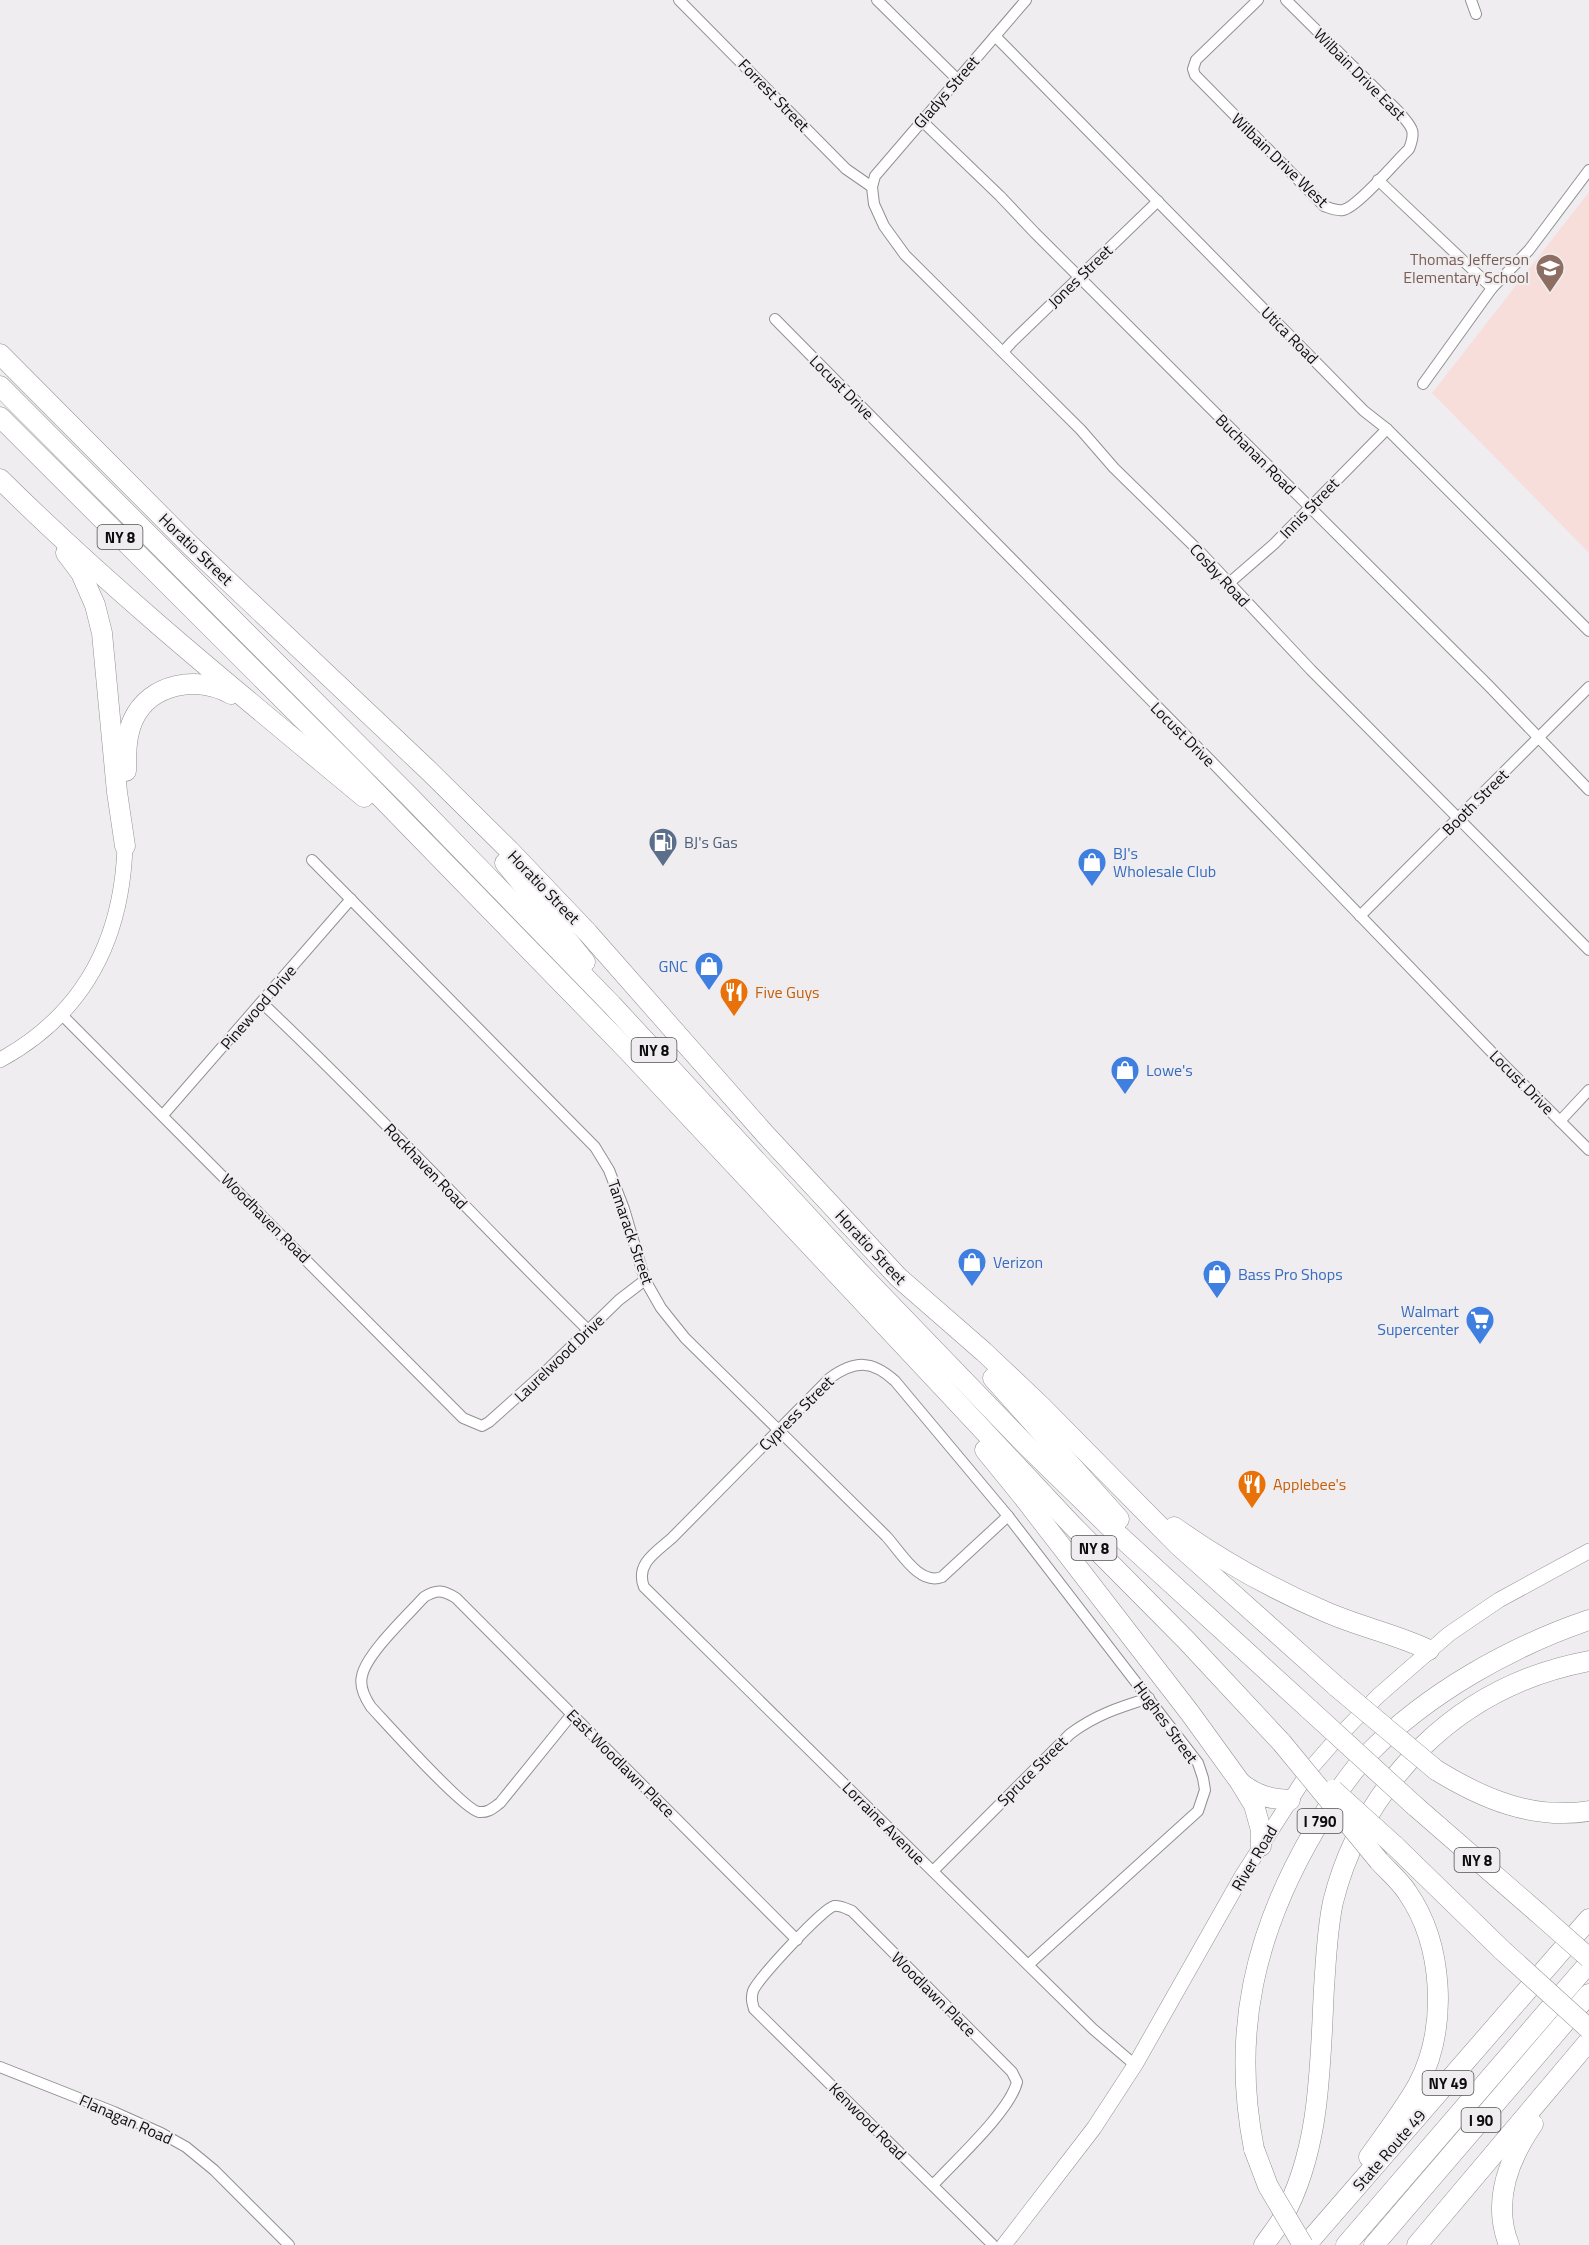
<svg xmlns="http://www.w3.org/2000/svg" width="1589" height="2245" viewBox="0 0 1589 2245" font-family="'Titillium Web',sans-serif">
<style>
.education{fill:#f8deda}
.lines{fill:none;stroke-linecap:round;stroke-linejoin:round}
.street-casing{stroke:#929093;stroke-width:12}
.secondary-casing{stroke:#929093;stroke-width:16}
.highway-casing{stroke:#929093;stroke-width:21}
.street{stroke:#fff;stroke-width:10}
.secondary{stroke:#fff;stroke-width:15}
.highway{stroke:#fff;stroke-width:20}
.highway-bridge-casing{stroke:#929093;stroke-width:21;stroke-linecap:butt}
.highway-bridge{stroke:#fff;stroke-width:20}
.labels{text-anchor:middle;dominant-baseline:central;stroke-width:4.5;stroke-linejoin:round;paint-order:stroke}
.shield{fill:#f0edf1;stroke:#525052;stroke-width:1.5}
.shield-label{font-size:15px;font-weight:bold;fill:#0e0d0e}
.street-label{font-size:16px;fill:#0e0d0e;stroke:#f0edf1}
.education-label{font-size:16px;fill:#785e54;stroke:#f0edf1;text-anchor:end}
.service-label{font-size:16px;fill:#4e5e75;stroke:#f0edf1;text-anchor:start}
.shop-label{font-size:16px;fill:#366cbe;stroke:#f0edf1;text-anchor:start}
.food-label{font-size:16px;fill:#c56008;stroke:#f0edf1;text-anchor:start}
</style>
<rect width="100%" height="100%" fill="#f0edf1"/>
<!-- education -->
<polygon class="education" points="1589,192 1589,553 1432,393"/>
<g class="lines">
<!-- street casing -->
<g class="street-casing">
<g id="street">
<polyline points="679,0 846,169 872,187"/>
<polyline points="877,0 957,79"/>
<polyline points="1026,0 875,176 872,187 874,204 884,226 905,255 1081,430 1114,468 1201,553 1311,670 1589,950"/>
<path d="M 1258,0 L 1196,60 L 1193,69 L 1195,75 L 1324,206 C 1330,208 1336,211 1343,210 C 1358,207 1396,161 1409,149 C 1417,129 1411,127 1399,112 L 1286,0"/>
<polyline points="1471,0 1476,14"/>
<polyline points="995,36 1364,411 1387,429 1589,631"/>
<polyline points="921,120 1000,196 1035,233 1488,685 1589,790"/>
<polyline points="1378,180 1492,288"/>
<polyline points="775,319 1211,761 1505,1066 1589,1150"/>
<polyline points="1003,352 1012,342 1158,201"/>
<polyline points="1423,384 1492,288 1529,250 1589,170"/>
<polyline points="1228,584 1274,544 1387,429"/>
<path d="M 312,860 L 595,1147 L 609,1170 L 624,1209 L 645,1280 L 661,1308 L 685,1338 L 886,1536 C 900,1551 919,1586 942,1577 L 1008,1516"/>
<polyline points="1360,916 1589,687"/>
<path d="M 262,1003 C 374,1108 478,1222 588,1330"/>
<polyline points="61,1014 463,1418 482,1426 489,1422 546,1371 619,1300 645,1280"/>
<polyline points="163,1115 351,899"/>
<polyline points="1560,1121 1589,1090"/>
<path d="M 572,1714 L 500,1803 C 493,1808 488,1813 479,1812 C 464,1810 387,1724 371,1707 C 365,1698 359,1687 362,1676 C 366,1654 408,1615 424,1597 C 437,1589 443,1590 456,1598 L 797,1940"/>
<path d="M 933,1871 L 1070,1734 C 1095,1715 1120,1707 1149,1698"/>
<path d="M 1028,1965 L 1198,1811 L 1205,1790 L 1203,1778 L 1198,1763 L 1008,1516 L 895,1381 C 872,1360 855,1360 830,1378 L 672,1538 C 656,1552 635,1564 644,1587 L 1093,2029 L 1135,2065"/>
<polyline points="0,2067 114,2112 161,2133 186,2147 214,2170 289,2245"/>
<path d="M 933,2185 C 955,2161 1010,2111 1017,2082 L 1012,2072 L 852,1911 C 847,1909 840,1905 834,1906 C 822,1909 758,1979 753,1991 C 751,1998 752,2002 754,2009 L 993,2245"/>
</g>
</g>
<!-- secondary casing -->
<g class="secondary-casing">
<g id="secondary">
<path d="M 0,1060 C 84,1014 122,940 125,846"/>
<polyline points="1004,2245 1094,2128 1135,2065 1242,1876 1311,1768 1339,1736 1378,1696 1449,1634 1499,1600 1589,1551"/>
</g>
</g>
<!-- highway casing -->
<g class="highway-casing">
<g id="highway">
<polyline points="0,354 191,546 427,769 509,850 588,933 765,1134 898,1277 984,1352 1042,1407 1178,1545 1337,1687"/>
<polyline points="0,386 410,797 612,1005 860,1273 1025,1444 1112,1529 1310,1710"/>
<polyline points="0,417 361,777 628,1051 1072,1525 1186,1640 1282,1743"/>
<path d="M 0,479 C 114,592 240,694 364,797"/>
<polyline points="66,553 81,573 95,605 102,633 117,792 125,846"/>
<path d="M 126,771 C 126,753 126,736 133,720 C 150,683 198,675 231,694"/>
<polyline points="505,863 585,962"/>
<polyline points="993,1378 1119,1519"/>
<polyline points="985,1450 1024,1498 1190,1713 1240,1782 1254,1805 1261,1830 1261,1846"/>
<path d="M 1174,1527 C 1222,1561 1272,1589 1326,1612 C 1360,1627 1396,1634 1429,1650"/>
<path d="M 1436,1770 C 1483,1799 1533,1820 1589,1811"/>
<path d="M 1242,1784 C 1258,1796 1270,1799 1290,1800"/>
<polyline points="1415,1806 1538,1913"/>
<polyline points="1394,1845 1503,1951"/>
<path d="M 1254,2149 C 1231,2032 1255,1932 1314,1831 C 1330,1803 1347,1776 1369,1753 C 1428,1693 1510,1647 1589,1620"/>
<path d="M 1369,2157 C 1386,2133 1404,2110 1418,2085 C 1448,2028 1444,1945 1407,1892 C 1400,1881 1388,1871 1379,1861"/>
<path d="M 1264,2245 C 1270,2236 1277,2228 1282,2219 C 1321,2149 1320,2065 1324,1988 C 1326,1960 1327,1930 1333,1902 C 1348,1841 1378,1791 1422,1747 C 1469,1701 1525,1673 1589,1661"/>
<polyline points="1306,2245 1589,1919"/>
<polyline points="1346,2245 1589,1963"/>
<polyline points="1374,2245 1589,1994"/>
<polyline points="1417,2245 1589,2041"/>
<path d="M 1509,2245 C 1492,2202 1508,2160 1533,2124"/>
</g>
</g>
<!-- street -->
<use href="#street" class="street"/>
<!-- secondary -->
<use href="#secondary" class="secondary"/>
<!-- highway -->
<use href="#highway" class="highway"/>
<!-- highway-bridge casing -->
<g class="highway-bridge-casing">
<g id="highway-bridge">
<polyline points="1337,1687 1436,1770"/>
<polyline points="1310,1710 1415,1806"/>
<polyline points="1282,1743 1379,1861"/>
<polyline points="1333,1790 1394,1845"/>
<polyline points="1538,1913 1589,1958"/>
<polyline points="1503,1951 1589,2029"/>
<polyline points="1254,2149 1268,2186 1303,2245"/>
</g>
</g>
<!-- highway-bridge -->
<use href="#highway-bridge" class="highway-bridge"/>
</g>
<!-- icons -->
<defs>
<g id="school-pin" transform="scale(1.5)"><path d="M0 17L-7.5 6A9.5 9.5 0 1 1 7.5 6Z" fill="#8d6e63" stroke="#f0edf1"/><path d="M0-5L7-2L0 1L-7-2ZM-4 1L0 2.5L4 1V4Q0 6-4 4Z" fill="#fff"/></g>
<g id="fuel-pin" transform="scale(1.5)"><path d="M0 17L-7.5 6A9.5 9.5 0 1 1 7.5 6Z" fill="#5c6f8a" stroke="#f0edf1"/><path d="M-5.5-6h7V0h2V4h1.3V-2.5L3-4.5l.8-.8L6-3V5H2.5V1h-1V6h-7ZM-4.2-4.7v3.2H.2V-4.7Z" fill="#fff"/></g>
<g id="shop-pin" transform="scale(1.5)"><path d="M0 17L-7.5 6A9.5 9.5 0 1 1 7.5 6Z" fill="#3f7fe0" stroke="#f0edf1"/><path d="M-5-2.5h2.3a2.7 3.5 0 0 1 5.4 0H5L5.5 6h-11ZM-1.5-2.5h3a1.5 2.3 0 0 0-3 0Z" fill="#fff"/></g>
<g id="restaurant-pin" transform="scale(1.5)"><path d="M0 17L-7.5 6A9.5 9.5 0 1 1 7.5 6Z" fill="#e8710a" stroke="#f0edf1"/><path d="M-5-6h1v4h1v-4h1v4h1v-4h1v5L-1.5 .5V6h-2V.5L-5-1ZM5-6V6H3V1.5H1.5Q1.5-4 5-6Z" fill="#fff"/></g>
<g id="supermarket-pin" transform="scale(1.5)"><path d="M0 17L-7.5 6A9.5 9.5 0 1 1 7.5 6Z" fill="#3f7fe0" stroke="#f0edf1"/><path d="M-6-5.5h2.5l.6 2H6L4.5 2H-2.5L-4.4-4H-6ZM-1.5 3.2a1.3 1.3 0 1 0 .1 0ZM3 3.2a1.3 1.3 0 1 0 .1 0Z" fill="#fff"/></g>
</defs>
<g fill-rule="evenodd">
<use href="#school-pin" x="1550" y="268"/>
<use href="#fuel-pin" x="663" y="842"/>
<use href="#shop-pin" x="1092" y="862"/>
<use href="#shop-pin" x="709" y="966"/>
<use href="#restaurant-pin" x="734" y="992"/>
<use href="#shop-pin" x="1125" y="1070"/>
<use href="#shop-pin" x="972" y="1262"/>
<use href="#shop-pin" x="1217" y="1274"/>
<use href="#supermarket-pin" x="1480" y="1320"/>
<use href="#restaurant-pin" x="1252" y="1484"/>
</g>
<g class="labels">
<!-- shield labels -->
<g class="shield">
<rect x="97.5" y="525" width="45" height="24" rx="4.5"/>
<rect x="631.5" y="1038" width="45" height="24" rx="4.5"/>
<rect x="1071.5" y="1536" width="45" height="24" rx="4.5"/>
<rect x="1297.5" y="1809" width="45" height="24" rx="4.5"/>
<rect x="1454.5" y="1848" width="45" height="24" rx="4.5"/>
<rect x="1422.5" y="2071" width="51" height="24" rx="4.5"/>
<rect x="1461.5" y="2108" width="39" height="24" rx="4.5"/>
</g>
<g class="shield-label">
<text x="120" y="537">NY 8</text>
<text x="654" y="1050">NY 8</text>
<text x="1094" y="1548">NY 8</text>
<text x="1320" y="1821">I 790</text>
<text x="1477" y="1860">NY 8</text>
<text x="1448" y="2083">NY 49</text>
<text x="1481" y="2120">I 90</text>
</g>
<!-- street labels -->
<g class="street-label">
<text transform="translate(1360 74) rotate(45)">Wilbain Drive East</text>
<text transform="translate(946 92) rotate(-49)">Gladys Street</text>
<text transform="translate(774 95) rotate(46)">Forrest Street</text>
<text transform="translate(1280 160) rotate(44)">Wilbain Drive West</text>
<text transform="translate(1080 276) rotate(-44)">Jones Street</text>
<text transform="translate(1290 335) rotate(45)">Utica Road</text>
<text transform="translate(842 387) rotate(45)">Locust Drive</text>
<text transform="translate(1256 454) rotate(45)">Buchanan Road</text>
<text transform="translate(1309 508) rotate(-46)">Innis Street</text>
<text transform="translate(196 549) rotate(44)">Horatio Street</text>
<text transform="translate(1220 575) rotate(47)">Cosby Road</text>
<text transform="translate(1183 734) rotate(45)">Locust Drive</text>
<text transform="translate(1475 802) rotate(-45)">Booth Street</text>
<text transform="translate(544 887) rotate(46)">Horatio Street</text>
<text transform="translate(258 1007) rotate(-49)">Pinewood Drive</text>
<text transform="translate(1522 1082) rotate(45)">Locust Drive</text>
<text transform="translate(426 1166) rotate(46)">Rockhaven Road</text>
<text transform="translate(266 1218) rotate(45)">Woodhaven Road</text>
<text transform="translate(631 1232) rotate(71)">Tamarack Street</text>
<text transform="translate(871 1247) rotate(47)">Horatio Street</text>
<text transform="translate(559 1358) rotate(-44)">Laurelwood Drive</text>
<text transform="translate(796 1413) rotate(-45)">Cypress Street</text>
<text transform="translate(1166 1722) rotate(54)">Hughes Street</text>
<text transform="translate(621 1763) rotate(45)">East Woodlawn Place</text>
<text transform="translate(1032 1771) rotate(-45)">Spruce Street</text>
<text transform="translate(884 1823) rotate(45)">Lorraine Avenue</text>
<text transform="translate(1254 1858) rotate(-59)">River Road</text>
<text transform="translate(934 1994) rotate(45)">Woodlawn Place</text>
<text transform="translate(126 2119) rotate(24)">Flanagan Road</text>
<text transform="translate(868 2121) rotate(45)">Kenwood Road</text>
<text transform="translate(1389 2150) rotate(-49)">State Route 49</text>
</g>
<!-- education labels -->
<g class="education-label">
<text x="1529" y="259">Thomas Jefferson<tspan x="1529" dy="18">Elementary School</tspan></text>
</g>
<!-- service labels -->
<g class="service-label">
<text x="684" y="842">BJ's Gas</text>
</g>
<!-- shop labels -->
<g class="shop-label">
<text x="1113" y="853">BJ's<tspan x="1113" dy="18">Wholesale Club</tspan></text>
<text x="688" y="966" text-anchor="end">GNC</text>
<text x="1146" y="1070">Lowe's</text>
<text x="993" y="1262">Verizon</text>
<text x="1238" y="1274">Bass Pro Shops</text>
<text x="1459" y="1311" text-anchor="end">Walmart<tspan x="1459" dy="18">Supercenter</tspan></text>
</g>
<!-- food labels -->
<g class="food-label">
<text x="755" y="992">Five Guys</text>
<text x="1273" y="1484">Applebee's</text>
</g>
</g>
</svg>
